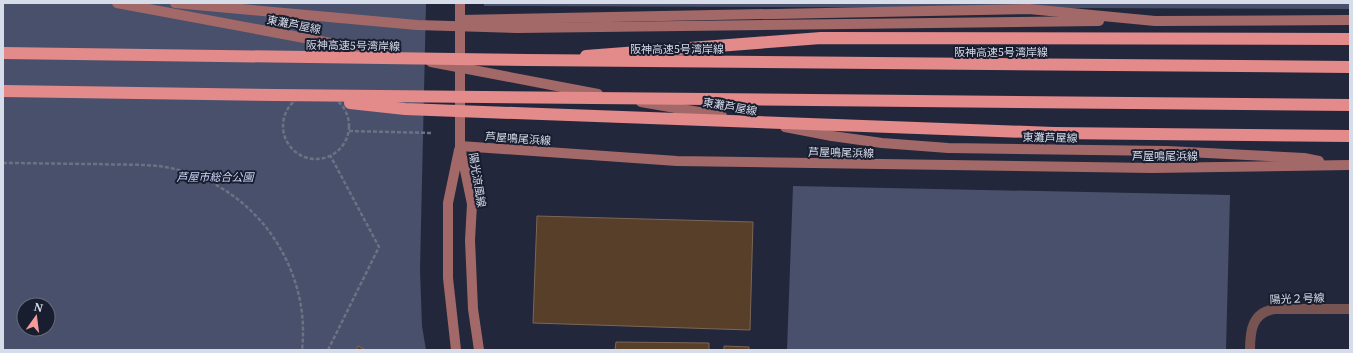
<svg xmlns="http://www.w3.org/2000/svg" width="1353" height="353" viewBox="0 0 1353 353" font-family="'Noto Serif','Noto Sans JP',serif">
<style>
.green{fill:#48506b;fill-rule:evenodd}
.building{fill:#583f2a;stroke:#7c6655}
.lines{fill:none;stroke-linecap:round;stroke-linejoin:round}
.path{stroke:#6c7183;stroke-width:2.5;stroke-dasharray:4 2;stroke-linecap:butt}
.street{stroke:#775352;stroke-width:10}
.secondary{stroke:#a36969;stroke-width:10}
.highway{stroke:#e38a8a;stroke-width:12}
.secondary-bridge{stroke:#a36969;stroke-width:10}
.highway-bridge{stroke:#e38a8a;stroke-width:12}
.labels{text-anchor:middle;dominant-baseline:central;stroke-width:4;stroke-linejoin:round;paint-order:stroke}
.street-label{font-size:11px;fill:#d7dce9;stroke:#181e30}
.park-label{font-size:11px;font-style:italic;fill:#cbd5f6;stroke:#181e30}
</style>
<rect width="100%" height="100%" fill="#22273b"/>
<!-- green -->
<g class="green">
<path d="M 3,3 L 426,3 L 420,270 L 422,326 L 426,350 L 3,350 ZM 24,305 L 48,305 L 48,329 L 24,329 Z"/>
<polygon points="484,3 1350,3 1350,9 484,6"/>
<polygon points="793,186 1230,195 1226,350 787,350"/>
</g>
<!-- building -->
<g class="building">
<polygon points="537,216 753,222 750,330 533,323"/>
<polygon points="616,342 709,343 709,350 615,350"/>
<polygon points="358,346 366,350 356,350"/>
<polygon points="724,346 749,347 749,350 724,350"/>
</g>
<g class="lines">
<!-- path -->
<g class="path">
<circle cx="316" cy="126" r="33"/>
<polyline points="349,131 432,133"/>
<path d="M 3,163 C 34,163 66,164 97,164 C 117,165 138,164 158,166 C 209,172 255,204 280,248 C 298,279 306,314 302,350"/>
<polyline points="328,350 379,247 330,155"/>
</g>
<!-- street -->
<path class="street" d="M 1250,350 C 1250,331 1252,312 1275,309 L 1350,309"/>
<!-- secondary -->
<g class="secondary">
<polyline points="460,3 460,146 472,204 470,240 473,309 479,350"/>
<polyline points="460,20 1029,9 1155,21 1350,20"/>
<polyline points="517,28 1099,21"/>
<polyline points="832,136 882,143 948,148 1167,151 1304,158 1319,161"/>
<polyline points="460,146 677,161 1152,168 1350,165"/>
<polyline points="456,350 448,278 448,203 459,150"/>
</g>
<!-- highway -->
<g class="highway">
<polyline points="586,56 821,38 1350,39"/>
<polyline points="1054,133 1350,136"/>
</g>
<!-- secondary-bridge -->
<g class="secondary-bridge">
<polyline points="117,3 390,54"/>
<polyline points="175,3 417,25 517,28"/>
<polyline points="431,62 598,94"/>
<polyline points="641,102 722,116"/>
<polyline points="785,127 832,136"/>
</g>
<!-- highway-bridge -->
<g class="highway-bridge">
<polyline points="3,53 527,60 1350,67"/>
<polyline points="3,91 275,95 1350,105"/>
<polyline points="350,103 405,109 1054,133"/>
</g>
</g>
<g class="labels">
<!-- street labels -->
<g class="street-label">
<text transform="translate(294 24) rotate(11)">東灘芦屋線</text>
<text transform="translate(353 45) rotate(1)">阪神高速5号湾岸線</text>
<text x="677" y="48">阪神高速5号湾岸線</text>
<text x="1001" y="51">阪神高速5号湾岸線</text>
<text transform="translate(730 106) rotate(10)">東灘芦屋線</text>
<text transform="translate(1050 137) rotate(1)">東灘芦屋線</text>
<text transform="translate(518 138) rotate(4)">芦屋鳴尾浜線</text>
<text transform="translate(841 152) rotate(1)">芦屋鳴尾浜線</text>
<text x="1165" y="155">芦屋鳴尾浜線</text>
<text transform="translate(478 180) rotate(81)">陽光涼風線</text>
<text transform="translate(1297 298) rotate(-2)">陽光２号線</text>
</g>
<!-- park labels -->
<g class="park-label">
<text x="215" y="176">芦屋市総合公園</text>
</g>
</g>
<!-- border -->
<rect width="1353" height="353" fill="none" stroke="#d7dce9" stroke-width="8"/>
<!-- north arrow -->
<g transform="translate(36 317) rotate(14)"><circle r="19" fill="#181e30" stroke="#646a7a"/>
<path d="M0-3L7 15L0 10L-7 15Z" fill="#f59b98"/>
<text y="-6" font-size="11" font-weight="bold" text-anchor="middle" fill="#d7dce9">N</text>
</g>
</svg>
